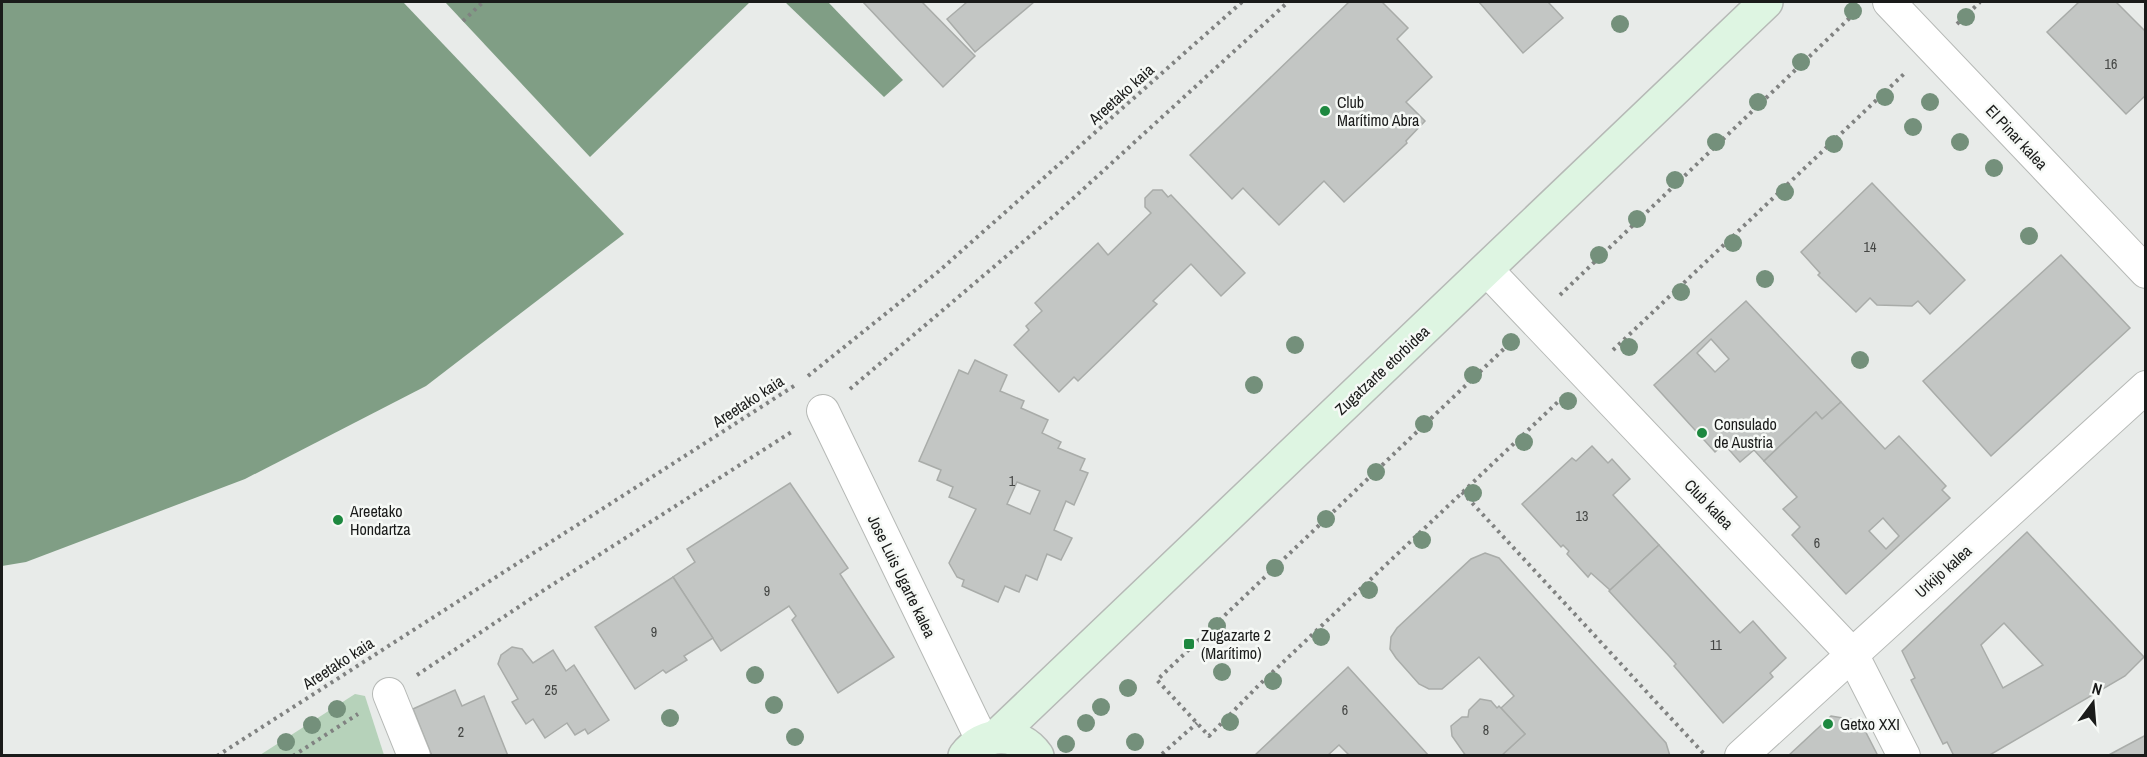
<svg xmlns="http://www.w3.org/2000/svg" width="2147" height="757" viewBox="0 0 2147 757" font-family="'Archivo Narrow',sans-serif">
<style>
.green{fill:#b6d2ba}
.water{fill:#809e85}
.building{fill:#c3c6c4;stroke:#a9aca9;stroke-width:1.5;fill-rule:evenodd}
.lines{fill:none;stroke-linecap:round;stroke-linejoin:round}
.street-casing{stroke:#b6b9b6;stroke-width:34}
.secondary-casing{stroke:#b6b9b6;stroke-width:36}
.path{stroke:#808281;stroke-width:4;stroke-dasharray:3 4.5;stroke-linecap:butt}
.street{stroke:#fff;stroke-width:32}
.secondary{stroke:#def5e2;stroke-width:33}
.tree{fill:#74907b}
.poi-dot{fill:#1d883f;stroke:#f6f9f6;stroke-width:2}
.labels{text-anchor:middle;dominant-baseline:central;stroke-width:5;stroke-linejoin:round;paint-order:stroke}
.number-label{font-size:14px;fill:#444644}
.street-label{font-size:16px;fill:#1a1b1a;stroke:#f6f9f6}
.poi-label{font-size:16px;fill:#1a1b1a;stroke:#f6f9f6;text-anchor:start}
</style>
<rect width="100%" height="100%" fill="#e8ebe9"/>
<!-- green -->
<polygon class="green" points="355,694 365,696 384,755 260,755"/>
<!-- water -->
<g class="water">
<polygon points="2,2 403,2 624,234 426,386 245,479 26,562 2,566"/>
<polygon points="445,2 750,2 590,157"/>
<polygon points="785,2 828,2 903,80 884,97"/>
</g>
<!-- building -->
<g class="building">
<polygon points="863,2 922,2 975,56 943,87"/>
<polygon points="967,2 1034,2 975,52 947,19"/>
<polygon points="1349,2 1382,2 1408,28 1397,39 1432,77 1406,102 1425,121 1406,141 1407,143 1344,202 1324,181 1279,225 1243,188 1232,199 1190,155"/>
<polygon points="1479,2 1548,2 1563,18 1523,53"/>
<polygon points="2079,2 2116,2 2146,32 2146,95 2126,114 2047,32"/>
<polygon points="1872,183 1965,280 1930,314 1918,301 1912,306 1877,305 1870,298 1856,312 1818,275 1820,273 1801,252"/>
<polygon points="1153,190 1162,190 1168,197 1171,195 1245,273 1221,296 1191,264 1153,301 1157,304 1105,355 1078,381 1074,377 1059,392 1014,345 1029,330 1026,326 1042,311 1035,303 1098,243 1108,255 1151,213 1145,207 1145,198"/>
<polygon points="2061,255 2130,328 1991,456 1923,381"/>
<path d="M 1746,301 L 1841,402 L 1822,419 L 1816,412 L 1764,461 L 1754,450 L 1740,462 L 1724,444 L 1715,452 L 1654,385 ZM 1711,339 L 1729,359 L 1715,372 L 1697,353 Z"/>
<path d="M 975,360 L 1007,375 L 1000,391 L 1024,401 L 1021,408 L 1048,420 L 1042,433 L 1061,442 L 1058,448 L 1085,459 L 1080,470 L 1088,473 L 1074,505 L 1066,501 L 1054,530 L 1072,538 L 1061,560 L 1047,554 L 1037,580 L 1026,575 L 1019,592 L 1005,586 L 998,602 L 962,586 L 964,580 L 957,577 L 949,563 L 976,509 L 949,497 L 953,487 L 937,480 L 941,470 L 919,461 L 959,370 L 968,374 ZM 1017,482 L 1040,491 L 1030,514 L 1007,504 Z"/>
<path d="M 1841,402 L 1885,449 L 1899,436 L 1946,486 L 1942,490 L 1950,498 L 1846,594 L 1792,535 L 1800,527 L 1783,509 L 1797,497 L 1764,461 L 1816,412 L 1822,419 ZM 1883,518 L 1899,536 L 1886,549 L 1869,531 Z"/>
<polygon points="1592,446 1608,463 1612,459 1630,479 1613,495 1659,545 1610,590 1591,573 1588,577 1567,554 1569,551 1563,545 1561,547 1522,504 1572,458 1576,461"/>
<polygon points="790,483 848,568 840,574 894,657 838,693 792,620 796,616 789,606 721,651 673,577 695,562 687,549"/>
<path d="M 2027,532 L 2144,657 L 2125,676 L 1988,756 L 1954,756 L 1947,742 L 1943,744 L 1911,680 L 1915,678 L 1902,651 ZM 2004,623 L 2043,665 L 2003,688 L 1981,645 Z"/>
<polygon points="1659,545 1740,633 1753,621 1786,658 1770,673 1773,677 1723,723 1674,666 1676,664 1669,656 1609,591"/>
<polygon points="1485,553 1499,558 1542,606 1666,743 1670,756 1501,756 1525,734 1501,708 1514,696 1479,657 1442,689 1429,689 1419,684 1396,658 1390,649 1391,637 1397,628 1471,559"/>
<polygon points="673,577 713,638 684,656 687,660 666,673 663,670 635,689 595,627"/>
<polygon points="512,647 522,649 533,663 553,650 566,671 574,665 609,720 588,734 585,729 575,735 567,723 545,738 533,719 526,724 512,702 518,699 498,664 501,655"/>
<polygon points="1348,667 1429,756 1350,756 1339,745 1327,756 1254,756"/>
<polygon points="455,690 462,706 484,696 508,756 432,756 413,709"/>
<polygon points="1480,699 1491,701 1497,708 1499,706 1525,734 1501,756 1466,756 1452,736 1451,726 1462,717 1468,717 1469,710"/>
<polygon points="1831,716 1860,721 1878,756 1788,756"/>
<polygon points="2146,735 2146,756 2107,756 2118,750"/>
</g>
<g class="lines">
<!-- street casing -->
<g class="street-casing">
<g id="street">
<polyline points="1889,2 2146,272"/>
<polyline points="1487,270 1852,654 1904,756"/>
<polyline points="823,411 982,740"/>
<polyline points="389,694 414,756"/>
<polyline points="1741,756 2146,387"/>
</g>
</g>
<!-- secondary casing -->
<g class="secondary-casing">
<g id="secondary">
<polyline points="997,736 1766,2"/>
<path d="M 965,756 C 983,731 1019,730 1037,756"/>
</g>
</g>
<!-- path -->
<g class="path">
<polyline points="463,21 483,2"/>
<polyline points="1957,24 1980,2"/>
<polyline points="1560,295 1856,12"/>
<polyline points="1509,344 1157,680 1209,736 1259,685 1562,398"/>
<polyline points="1613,350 1906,72"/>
<polyline points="808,376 939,271 1242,2"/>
<polyline points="850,389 1056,214 1288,2"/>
<polyline points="1462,492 1705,755"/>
<polyline points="417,675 544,590 793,431"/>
<polyline points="1162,754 1197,723"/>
<polyline points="217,756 797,384"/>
<polyline points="293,756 358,714"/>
</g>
<!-- street -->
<use href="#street" class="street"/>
<!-- secondary -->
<use href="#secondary" class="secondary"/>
</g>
<!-- trees -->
<g class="tree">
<circle cx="1853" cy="11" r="9"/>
<circle cx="1966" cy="17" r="9"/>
<circle cx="1620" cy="24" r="9"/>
<circle cx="1801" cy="62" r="9"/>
<circle cx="1885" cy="97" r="9"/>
<circle cx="1758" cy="102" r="9"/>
<circle cx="1930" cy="102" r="9"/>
<circle cx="1913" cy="127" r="9"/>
<circle cx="1716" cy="142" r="9"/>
<circle cx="1960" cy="142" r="9"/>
<circle cx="1834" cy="144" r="9"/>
<circle cx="1994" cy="168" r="9"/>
<circle cx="1675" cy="180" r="9"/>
<circle cx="1785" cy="192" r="9"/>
<circle cx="1637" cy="219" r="9"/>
<circle cx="2029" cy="236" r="9"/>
<circle cx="1733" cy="243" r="9"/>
<circle cx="1599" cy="255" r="9"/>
<circle cx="1765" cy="279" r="9"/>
<circle cx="1681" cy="292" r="9"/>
<circle cx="1511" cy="342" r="9"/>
<circle cx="1295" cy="345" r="9"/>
<circle cx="1629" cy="347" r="9"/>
<circle cx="1860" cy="360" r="9"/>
<circle cx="1473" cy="375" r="9"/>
<circle cx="1254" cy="385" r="9"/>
<circle cx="1568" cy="401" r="9"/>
<circle cx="1424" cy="424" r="9"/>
<circle cx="1524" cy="442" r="9"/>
<circle cx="1376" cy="472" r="9"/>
<circle cx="1473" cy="493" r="9"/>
<circle cx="1326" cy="519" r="9"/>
<circle cx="1422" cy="540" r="9"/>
<circle cx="1275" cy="568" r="9"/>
<circle cx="1369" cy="590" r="9"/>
<circle cx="1217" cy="626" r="9"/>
<circle cx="1321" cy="637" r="9"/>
<circle cx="1222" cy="672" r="9"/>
<circle cx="755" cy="675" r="9"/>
<circle cx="1273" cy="681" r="9"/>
<circle cx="1128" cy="688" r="9"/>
<circle cx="774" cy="705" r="9"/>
<circle cx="1101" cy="707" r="9"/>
<circle cx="337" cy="709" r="9"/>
<circle cx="670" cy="718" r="9"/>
<circle cx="1230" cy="722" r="9"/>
<circle cx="1086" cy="723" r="9"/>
<circle cx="312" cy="725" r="9"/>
<circle cx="795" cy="737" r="9"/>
<circle cx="286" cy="742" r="9"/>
<circle cx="1135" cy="742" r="9"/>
<circle cx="1066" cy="744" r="9"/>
</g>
<!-- markers -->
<g class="poi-dot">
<circle cx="1325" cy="111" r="6"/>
<circle cx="1702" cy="433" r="6"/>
<circle cx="338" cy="520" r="6"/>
<rect x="1183" y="638" width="12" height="12" rx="3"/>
<circle cx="1828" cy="724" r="6"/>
</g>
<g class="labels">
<!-- number labels -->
<g class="number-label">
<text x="2111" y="64">16</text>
<text x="1870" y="247">14</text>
<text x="1012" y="481">1</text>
<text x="1582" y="516">13</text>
<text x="1817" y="543">6</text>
<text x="767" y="591">9</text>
<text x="654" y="632">9</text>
<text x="1716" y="645">11</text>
<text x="551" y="690">25</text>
<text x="1345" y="710">6</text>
<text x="1486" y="730">8</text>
<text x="461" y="732">2</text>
</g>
<!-- street labels -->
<g class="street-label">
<text transform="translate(1121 94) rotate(-42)">Areetako kaia</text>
<text transform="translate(2017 137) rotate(47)">El Pinar kalea</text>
<text transform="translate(1382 370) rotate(-43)">Zugatzarte etorbidea</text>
<text transform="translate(748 401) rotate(-33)">Areetako kaia</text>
<text transform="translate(1709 504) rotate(46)">Club kalea</text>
<text transform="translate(1943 571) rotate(-42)">Urkijo kalea</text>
<text transform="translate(902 576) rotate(64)">Jose Luis Ugarte kalea</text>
<text transform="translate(338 663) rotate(-33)">Areetako kaia</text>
</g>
<!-- poi labels -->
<g class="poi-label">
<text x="1337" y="102">Club<tspan x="1337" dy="18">Marítimo Abra</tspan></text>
<text x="1714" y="424">Consulado<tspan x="1714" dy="18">de Austria</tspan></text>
<text x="350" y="511">Areetako<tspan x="350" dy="18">Hondartza</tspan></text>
<text x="1201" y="635">Zugazarte 2<tspan x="1201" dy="18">(Marítimo)</tspan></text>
<text x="1840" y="724">Getxo XXI</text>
</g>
</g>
<!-- border -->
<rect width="2147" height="757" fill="none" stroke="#1a1b1a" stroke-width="6"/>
<!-- north arrow -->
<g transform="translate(2093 703) rotate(16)" stroke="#f6f9f6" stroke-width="4.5" paint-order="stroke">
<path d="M0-4.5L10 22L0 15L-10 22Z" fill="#1a1b1a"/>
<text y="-9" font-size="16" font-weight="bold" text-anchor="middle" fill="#1a1b1a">N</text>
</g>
</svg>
